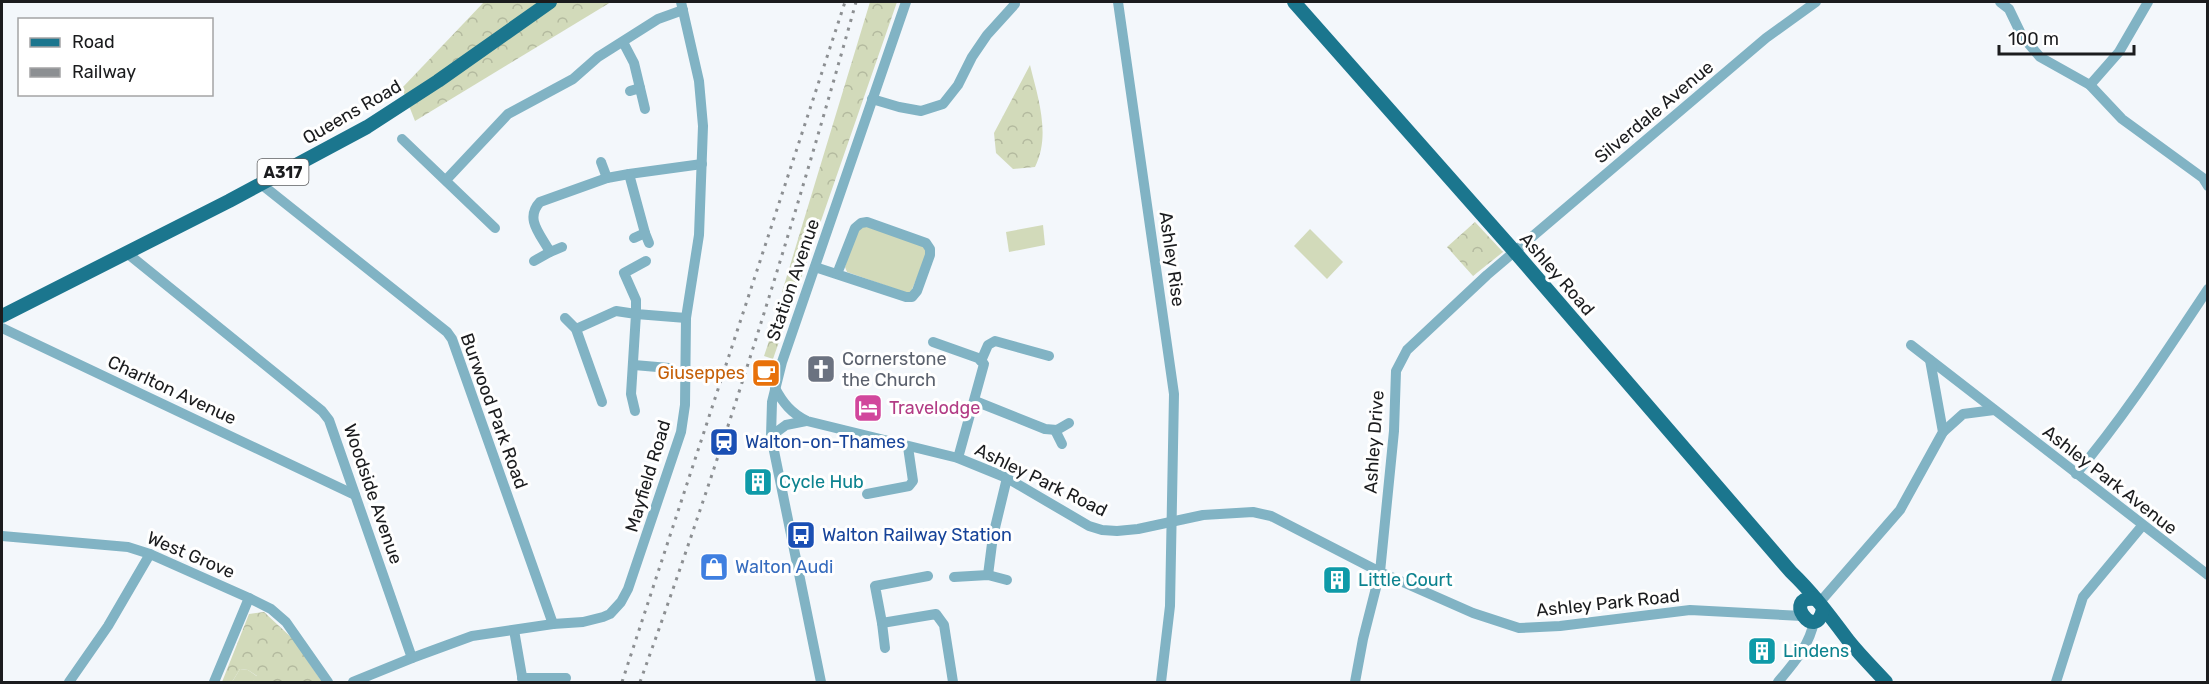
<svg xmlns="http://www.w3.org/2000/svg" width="2209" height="684" viewBox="0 0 2209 684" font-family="Rubik,sans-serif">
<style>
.grass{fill:#d2daba}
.forest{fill:url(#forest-crowns)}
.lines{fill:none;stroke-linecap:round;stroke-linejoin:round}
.minor{stroke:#81b3c4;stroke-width:10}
.major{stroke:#1b768e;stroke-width:14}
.rail{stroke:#8c8f92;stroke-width:3;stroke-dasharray:3 6;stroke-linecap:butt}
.labels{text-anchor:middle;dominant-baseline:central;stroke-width:6;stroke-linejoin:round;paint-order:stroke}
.shield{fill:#fff;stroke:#5f6062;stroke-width:1.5}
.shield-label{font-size:16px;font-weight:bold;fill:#1b1c1e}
.street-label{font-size:18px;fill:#1b1c1e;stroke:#fff}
.worship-label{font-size:18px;fill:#5b616d;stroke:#fff;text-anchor:start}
.food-label{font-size:18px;fill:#c56008;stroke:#fff;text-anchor:end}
.hotel-label{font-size:18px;fill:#b23c85;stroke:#fff;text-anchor:start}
.transit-label{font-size:18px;fill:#164399;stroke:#fff;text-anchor:start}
.culture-label{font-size:18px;fill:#0d838f;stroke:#fff;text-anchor:start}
.shop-label{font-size:18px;fill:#366cbe;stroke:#fff;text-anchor:start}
</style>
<defs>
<pattern id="forest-crowns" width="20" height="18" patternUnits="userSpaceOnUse" patternTransform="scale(1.5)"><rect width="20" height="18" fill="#d2daba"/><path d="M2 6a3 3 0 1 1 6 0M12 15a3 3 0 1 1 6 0" fill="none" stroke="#b4ba9f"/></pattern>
</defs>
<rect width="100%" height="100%" fill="#f3f7fb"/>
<!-- grass -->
<g class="grass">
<polygon points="864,225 925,246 928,252 910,294 847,272 845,267 857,229"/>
<polygon points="1043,225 1045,245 1009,252 1006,232"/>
<polygon points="1310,229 1343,262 1327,279 1294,246"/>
<polygon points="240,669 248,670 258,677 252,682 232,682"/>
</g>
<!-- forest -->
<g class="forest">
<polygon points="484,2 611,2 415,121 402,88"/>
<polygon points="870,2 897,2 773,359 764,356 785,293 782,292"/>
<path d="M 1030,65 C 1038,98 1051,135 1035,167 L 1013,169 L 996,153 L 994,133 Z"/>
<polygon points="1475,222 1503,252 1473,276 1447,247"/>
<polygon points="264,612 293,639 322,682 252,682 257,676 248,670 240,669 232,682 222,682 249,614"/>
</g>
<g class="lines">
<!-- minor -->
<g class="minor">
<polyline points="1118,2 1174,394 1170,606 1161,682"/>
<polyline points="2000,2 2009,9 2022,36 2040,57 2090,85 2122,119 2203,178 2208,186"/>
<polyline points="623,42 634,63 640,88"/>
<polyline points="2090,85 2119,52 2148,2"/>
<polyline points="630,91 640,88 645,109"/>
<polyline points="872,99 899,107 921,111 943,104 958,85 972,57 987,35 1015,4"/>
<polyline points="402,139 495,228"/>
<polyline points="601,162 607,178"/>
<polyline points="446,180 508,114 573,79 598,57 658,19 683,10"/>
<polyline points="261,184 447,332 452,339 553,624"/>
<polyline points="645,233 629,174 702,164"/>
<polyline points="634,238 645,233 649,243"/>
<path d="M 562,247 L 550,252 C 541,235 524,219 540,202 L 607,178 L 629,174"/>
<polyline points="127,253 322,411 329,420 412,658"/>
<polyline points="534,261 550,252"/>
<polyline points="646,261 624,273 636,300 636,314 686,318"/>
<polyline points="815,267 906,297 912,297 917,291 930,255 930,249 926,243 867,222 861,223 855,228 837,274"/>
<polyline points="565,318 576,329 602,402"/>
<polyline points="2,328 355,495"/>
<polyline points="576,329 616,311 636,314 631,394 635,411"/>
<polyline points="933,342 978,358 984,364 958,458"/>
<polyline points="1911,345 2208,575"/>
<polyline points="981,361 988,345 995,341 1049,356"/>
<polyline points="634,365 669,368"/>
<path d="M 775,388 C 783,403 791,413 807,421 L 958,458 L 1007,478 L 1089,526 L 1102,530 L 1117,531 L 1138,529 L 1203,515 L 1253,512 L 1271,516 L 1380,572 L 1473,613 L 1519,628 L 1560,626 L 1690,610 L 1802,616"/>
<polyline points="975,401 1045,429 1057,430 1069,423"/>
<polyline points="1055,430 1062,444"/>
<polyline points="1943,432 1963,414 1994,410"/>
<polyline points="771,436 786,425 806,421"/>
<path d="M 2076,474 C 2125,416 2166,352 2208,289"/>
<polyline points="867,494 909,486 913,481 908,447"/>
<polyline points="2,536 128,547 150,554 249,598 271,609 286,622 328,682"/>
<polyline points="988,575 993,536 1007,478"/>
<polyline points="928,576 875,586 882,623 936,614 944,625 953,682"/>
<polyline points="954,577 988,575 1007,580"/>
<polyline points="1820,602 1900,510 1943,432 1930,360"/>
<polyline points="882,623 885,648"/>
<polyline points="514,630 523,682"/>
<polyline points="522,678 566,678"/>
<polyline points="69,682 108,626 150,554"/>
<polyline points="214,682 249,598"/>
<polyline points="353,682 412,658 472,636 553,624 583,622 603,617 610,614 621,602 628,589 681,432 685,405 686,318 699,235 703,126 699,81 681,2"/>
<polyline points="821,682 771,436 772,402 782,362 906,2"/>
<polyline points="1355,682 1363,639 1380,572 1394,431 1396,371 1407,350 1487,275 1766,38 1816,2"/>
<path d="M 1778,682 C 1793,664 1810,645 1814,621"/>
<polyline points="2056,682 2083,597 2142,526"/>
</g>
<!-- major -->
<g class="major">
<path d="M 1294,2 L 1515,252 L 1791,572 C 1813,593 1830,616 1848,640 C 1860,655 1874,669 1886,682"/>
<polyline points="2,316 229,201 367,127 438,81 550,2"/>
<path d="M 1816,599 C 1780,594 1816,645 1823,609"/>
</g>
<!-- rail -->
<g class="rail">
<polyline points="622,682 845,2"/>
<path d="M 640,682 C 721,458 792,231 856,2"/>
</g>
</g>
<!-- icons -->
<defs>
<g id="church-square" transform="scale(1.5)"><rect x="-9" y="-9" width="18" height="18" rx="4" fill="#6b7280" stroke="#fff"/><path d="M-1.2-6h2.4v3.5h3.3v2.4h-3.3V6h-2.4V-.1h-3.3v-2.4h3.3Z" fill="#fff"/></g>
<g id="cafe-square" transform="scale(1.5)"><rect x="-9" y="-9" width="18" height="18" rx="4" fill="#e8710a" stroke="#fff"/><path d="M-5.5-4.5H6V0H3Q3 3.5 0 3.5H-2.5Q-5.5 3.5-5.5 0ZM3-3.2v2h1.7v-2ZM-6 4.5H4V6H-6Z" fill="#fff"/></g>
<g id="hotel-square" transform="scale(1.5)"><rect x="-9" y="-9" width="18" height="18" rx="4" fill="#d1479c" stroke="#fff"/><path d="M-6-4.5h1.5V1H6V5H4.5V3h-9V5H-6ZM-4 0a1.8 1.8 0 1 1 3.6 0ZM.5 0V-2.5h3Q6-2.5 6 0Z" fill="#fff"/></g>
<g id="station-square" transform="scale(1.5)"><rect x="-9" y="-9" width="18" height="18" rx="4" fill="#1a4fb4" stroke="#fff"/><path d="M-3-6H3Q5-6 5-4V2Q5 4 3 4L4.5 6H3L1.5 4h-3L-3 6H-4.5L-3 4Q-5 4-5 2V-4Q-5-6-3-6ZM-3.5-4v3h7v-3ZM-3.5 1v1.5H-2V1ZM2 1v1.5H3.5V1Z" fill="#fff"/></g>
<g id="building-square" transform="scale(1.5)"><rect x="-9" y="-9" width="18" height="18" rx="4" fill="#0f9aa8" stroke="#fff"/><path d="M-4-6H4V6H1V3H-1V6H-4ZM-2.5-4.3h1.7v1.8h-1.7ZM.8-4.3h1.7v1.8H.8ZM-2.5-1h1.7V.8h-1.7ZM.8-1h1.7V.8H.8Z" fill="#fff"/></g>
<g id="bus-square" transform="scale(1.5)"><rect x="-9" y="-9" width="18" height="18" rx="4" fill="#1a4fb4" stroke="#fff"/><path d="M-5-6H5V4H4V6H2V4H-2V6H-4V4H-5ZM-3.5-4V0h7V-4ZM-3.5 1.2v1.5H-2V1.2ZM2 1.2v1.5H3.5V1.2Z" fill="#fff"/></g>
<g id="shop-square" transform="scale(1.5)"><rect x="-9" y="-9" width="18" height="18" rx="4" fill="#3f7fe0" stroke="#fff"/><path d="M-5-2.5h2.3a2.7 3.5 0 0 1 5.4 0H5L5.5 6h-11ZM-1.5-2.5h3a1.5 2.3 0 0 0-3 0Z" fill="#fff"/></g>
</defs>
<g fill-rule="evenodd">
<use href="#church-square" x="821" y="369"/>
<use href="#cafe-square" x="766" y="373"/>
<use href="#hotel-square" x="868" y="408"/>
<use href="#station-square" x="724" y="442"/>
<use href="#building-square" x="758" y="482"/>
<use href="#bus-square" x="801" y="535"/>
<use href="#shop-square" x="714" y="567"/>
<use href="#building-square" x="1337" y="580"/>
<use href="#building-square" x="1762" y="651"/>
</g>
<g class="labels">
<!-- shield labels -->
<rect class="shield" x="257.5" y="159" width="51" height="26" rx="4.5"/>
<g class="shield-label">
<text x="283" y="172">A317</text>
</g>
<!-- street labels -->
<g class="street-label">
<text transform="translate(352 112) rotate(-30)">Queens Road</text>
<text transform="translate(1654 112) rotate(-40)">Silverdale Avenue</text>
<text transform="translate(1172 259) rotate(82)">Ashley Rise</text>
<text transform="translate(1557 274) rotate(49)">Ashley Road</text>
<text transform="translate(793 280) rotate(-71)">Station Avenue</text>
<text transform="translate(172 390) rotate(25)">Charlton Avenue</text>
<text transform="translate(494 411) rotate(70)">Burwood Park Road</text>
<text transform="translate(1374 442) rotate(-86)">Ashley Drive</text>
<text transform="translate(648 476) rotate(-73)">Mayfield Road</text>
<text transform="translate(1041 480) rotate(26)">Ashley Park Road</text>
<text transform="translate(2110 480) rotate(38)">Ashley Park Avenue</text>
<text transform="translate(373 494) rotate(71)">Woodside Avenue</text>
<text transform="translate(191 555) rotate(23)">West Grove</text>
<text transform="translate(1608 603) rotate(-6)">Ashley Park Road</text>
</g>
<!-- worship labels -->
<g class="worship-label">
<text x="842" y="359">Cornerstone<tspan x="842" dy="21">the Church</tspan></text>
</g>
<!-- food labels -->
<g class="food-label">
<text x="745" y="373">Giuseppes</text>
</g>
<!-- hotel labels -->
<g class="hotel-label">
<text x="889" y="408">Travelodge</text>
</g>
<!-- transit labels -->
<g class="transit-label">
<text x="745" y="442">Walton-on-Thames</text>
<text x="822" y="535">Walton Railway Station</text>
</g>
<!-- culture labels -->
<g class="culture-label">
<text x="779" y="482">Cycle Hub</text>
<text x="1358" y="580">Little Court</text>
<text x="1783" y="651">Lindens</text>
</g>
<!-- shop labels -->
<g class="shop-label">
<text x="735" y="567">Walton Audi</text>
</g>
</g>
<!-- border -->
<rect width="2209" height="684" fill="none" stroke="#1b1c1e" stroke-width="6"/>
<!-- legend -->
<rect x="18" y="18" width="195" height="78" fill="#ffffff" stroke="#a4a4a5" stroke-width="1.5"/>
<rect x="30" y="38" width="30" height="9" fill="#1b768e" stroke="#a4a4a5" stroke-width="1.5"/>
<text x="72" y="48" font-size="18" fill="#1b1c1e">Road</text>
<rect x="30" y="68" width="30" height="9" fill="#8c8f92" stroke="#a4a4a5" stroke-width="1.5"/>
<text x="72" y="78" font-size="18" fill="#1b1c1e">Railway</text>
<!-- scale -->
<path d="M1999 45v9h135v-9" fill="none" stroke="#1b1c1e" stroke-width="3"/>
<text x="2008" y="45" font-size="18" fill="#1b1c1e" stroke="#ffffff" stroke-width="4.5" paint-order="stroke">100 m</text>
</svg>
